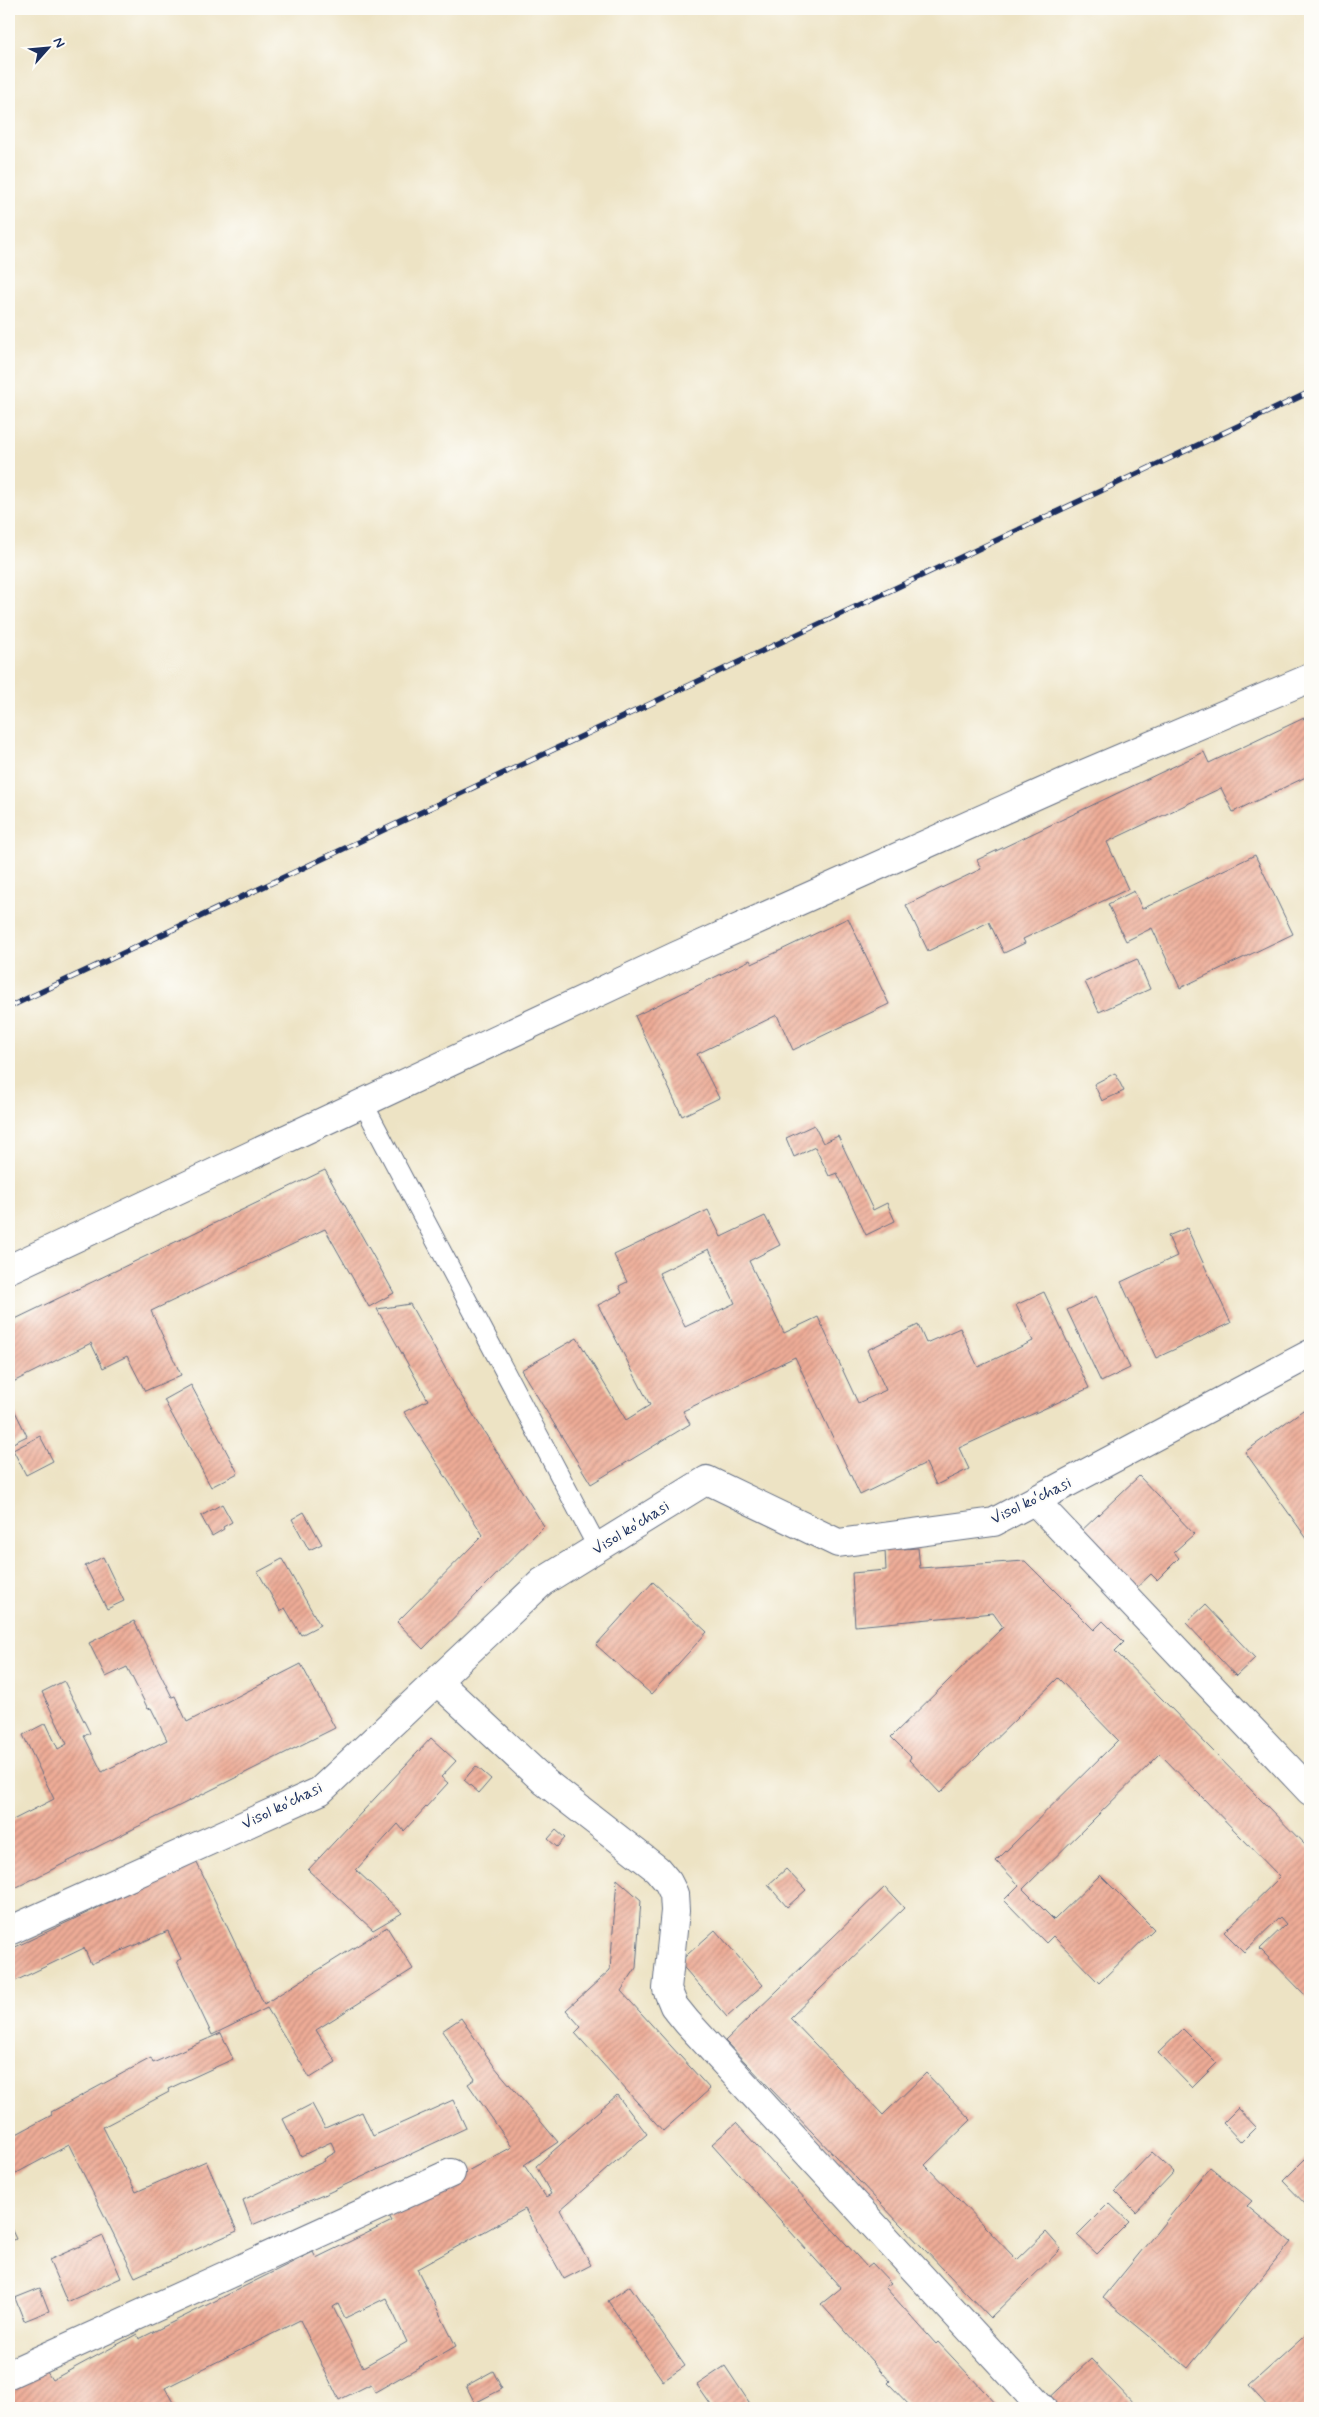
<svg xmlns="http://www.w3.org/2000/svg" width="1319" height="2417" viewBox="0 0 1319 2417" font-family="Mynerve,sans-serif">
<style>
.building{fill:url(#building-hatch);fill-rule:evenodd}
.lines{fill:none;stroke-linecap:round;stroke-linejoin:round}
.service-casing{stroke:#646e82;stroke-width:21}
.minor-casing{stroke:#646e82;stroke-width:30}
.service{stroke:#fff;stroke-width:19}
.minor{stroke:#fff;stroke-width:28}
.rail-casing{stroke:#1b2f5e;stroke-width:5.5}
.rail{stroke:#fdfcf7;stroke-width:4;stroke-dasharray:11;stroke-linecap:butt}
.labels{text-anchor:middle;dominant-baseline:central;stroke-width:4;stroke-linejoin:round;paint-order:stroke}
.street-label{font-size:16px;fill:#1b2f5e;stroke:#fdfcf7}
</style>
<defs>
<pattern id="building-hatch" width="6" height="6" patternUnits="userSpaceOnUse" patternTransform="scale(1.25)"><rect width="6" height="6" fill="#eeac96"/><path d="M-1 1l2-2M0 6l6-6M5 7l2-2" fill="none" stroke="#c08c7e"/></pattern>
</defs>
<rect width="100%" height="100%" fill="#fdfcf7"/>
<filter id="ink" filterUnits="userSpaceOnUse"><feTurbulence type="fractalNoise" baseFrequency=".02" numOctaves="2"/><feDisplacementMap in="SourceGraphic" scale="10" xChannelSelector="R" yChannelSelector="G"/><feConvolveMatrix kernelMatrix="1 2 1 2 8 2 1 2 1" color-interpolation-filters="sRGB"/></filter>
<filter id="wash" filterUnits="userSpaceOnUse"><feTurbulence type="fractalNoise" baseFrequency=".0096" numOctaves="4" result="noise"/><feDisplacementMap in="SourceGraphic" scale="20" xChannelSelector="R" yChannelSelector="G"/><feGaussianBlur stdDeviation="1.12" result="paint"/><feColorMatrix in="noise" values="0 0 0 0 0 0 0 0 0 0 0 0 0 0 0 0 0 1.4 0 .05"/><feComposite in="paint" operator="in"/></filter>
<g filter="url(#wash)">
<rect width="100%" height="100%" fill="#ede3c4"/>
<g id="blocks">
<!-- building -->
<g class="building">
<polygon points="1304,718 1310,730 1310,775 1233,812 1221,788 1107,842 1128,889 1023,939 1025,943 1004,953 989,922 928,951 906,905 981,869 977,860 1204,752 1209,763"/>
<polygon points="1255,855 1293,934 1180,988 1152,928 1126,941 1108,904 1134,891 1142,909"/>
<polygon points="848,918 889,1004 793,1050 777,1015 697,1054 719,1098 682,1116 635,1016 750,960 752,964"/>
<polygon points="1137,959 1150,989 1099,1012 1085,982"/>
<polygon points="1115,1073 1124,1091 1102,1101 1094,1084"/>
<polygon points="814,1125 823,1143 838,1136 873,1210 887,1203 895,1221 866,1235 837,1173 829,1176 815,1147 794,1157 786,1138"/>
<polygon points="325,1170 394,1293 369,1307 325,1229 151,1311 181,1375 145,1391 127,1356 103,1368 91,1343 9,1384 9,1322"/>
<path d="M 708,1210 L 721,1237 L 765,1216 L 780,1245 L 749,1261 L 784,1333 L 818,1317 L 858,1403 L 886,1390 L 867,1350 L 918,1325 L 926,1343 L 960,1328 L 978,1367 L 1033,1341 L 1016,1305 L 1044,1292 L 1089,1388 L 959,1448 L 969,1469 L 936,1485 L 926,1463 L 860,1495 L 795,1357 L 683,1411 L 690,1424 L 591,1484 L 521,1370 L 577,1338 L 626,1420 L 650,1405 L 598,1305 L 622,1293 L 619,1286 L 627,1282 L 614,1255 ZM 709,1249 L 735,1303 L 685,1327 L 659,1273 Z"/>
<polygon points="1187,1228 1231,1323 1156,1358 1121,1282 1177,1256 1168,1236"/>
<polygon points="1096,1296 1130,1368 1101,1382 1067,1310"/>
<polygon points="410,1304 455,1386 544,1526 423,1649 397,1622 483,1535 404,1412 428,1400 377,1309"/>
<polygon points="191,1385 238,1473 211,1487 164,1400"/>
<polygon points="9,1399 27,1436 9,1445"/>
<polygon points="1310,1405 1310,1543 1245,1452"/>
<polygon points="40,1436 53,1461 26,1475 13,1450"/>
<polygon points="1139,1476 1194,1534 1174,1552 1179,1558 1157,1580 1151,1574 1132,1592 1078,1534"/>
<polygon points="222,1504 232,1522 223,1527 224,1529 212,1536 201,1516"/>
<polygon points="304,1512 322,1544 309,1550 292,1519"/>
<polygon points="918,1548 920,1568 1025,1561 1094,1630 1103,1621 1124,1642 1115,1651 1310,1850 1310,2000 1260,1949 1286,1924 1280,1917 1244,1952 1224,1932 1280,1877 1160,1754 1023,1889 1054,1920 1100,1875 1154,1929 1099,1983 1053,1936 1046,1943 1004,1900 1019,1885 996,1861 1118,1740 1058,1678 940,1793 909,1760 911,1757 891,1737 1003,1627 993,1613 855,1626 852,1573 886,1570 885,1550"/>
<polygon points="103,1557 124,1601 107,1609 85,1566"/>
<polygon points="282,1559 320,1625 301,1635 285,1608 280,1611 258,1572"/>
<polygon points="653,1582 707,1632 651,1694 596,1645"/>
<polygon points="1205,1605 1255,1658 1236,1676 1186,1623"/>
<polygon points="134,1621 172,1697 175,1696 187,1722 301,1664 335,1728 9,1891 9,1822 54,1799 23,1735 46,1723 58,1749 67,1744 42,1692 64,1681 90,1733 84,1736 102,1772 167,1740 151,1708 148,1709 127,1667 106,1677 89,1643"/>
<polygon points="431,1738 456,1761 441,1777 448,1783 404,1831 398,1824 356,1870 402,1913 373,1930 308,1870"/>
<polygon points="476,1766 491,1779 479,1793 464,1780"/>
<polygon points="556,1830 565,1838 557,1847 548,1839"/>
<polygon points="196,1861 264,2004 387,1927 413,1969 316,2030 336,2062 310,2078 267,2008 212,2035 177,1961 181,1959 168,1931 91,1964 84,1948 9,1984 9,1950"/>
<polygon points="786,1869 806,1890 787,1907 768,1885"/>
<polygon points="617,1879 641,1900 636,1968 621,1991 710,2089 663,2131 575,2033 581,2027 566,2010 610,1970"/>
<polygon points="885,1887 904,1908 790,2018 883,2115 926,2073 971,2120 925,2165 1017,2260 1046,2232 1061,2249 990,2318 725,2041"/>
<polygon points="715,1930 763,1985 727,2017 679,1962"/>
<path d="M 461,2018 L 494,2066 L 558,2142 L 524,2165 L 546,2197 L 551,2194 L 536,2166 L 617,2095 L 647,2134 L 560,2210 L 591,2265 L 564,2279 L 525,2209 L 417,2269 L 456,2346 L 375,2392 L 371,2384 L 339,2400 L 300,2320 L 165,2388 L 176,2408 L 141,2408 L 140,2406 L 135,2408 L 9,2408 L 9,2389 L 45,2369 L 52,2380 L 137,2334 L 139,2339 L 313,2252 L 316,2258 L 392,2221 L 388,2214 L 512,2147 L 468,2084 L 475,2079 L 442,2031 ZM 386,2298 L 407,2342 L 363,2367 L 333,2307 L 338,2304 L 345,2318 Z"/>
<polygon points="1183,2029 1217,2063 1192,2088 1158,2053"/>
<polygon points="221,2033 233,2059 168,2089 169,2092 103,2127 136,2192 206,2161 237,2231 135,2277 69,2145 9,2177 9,2138 52,2115 51,2112 151,2058 153,2063"/>
<polygon points="453,2100 466,2128 328,2193 252,2225 243,2200 325,2161 324,2159 336,2152 331,2142 301,2156 283,2119 312,2104 325,2128 362,2112 373,2136"/>
<polygon points="1238,2108 1256,2127 1241,2142 1223,2123"/>
<polygon points="736,2123 867,2267 872,2263 891,2283 885,2287 936,2344 938,2342 1000,2408 912,2408 888,2383 890,2381 821,2304 841,2288 712,2144"/>
<polygon points="1152,2152 1174,2172 1136,2212 1115,2191"/>
<polygon points="1305,2159 1310,2164 1310,2209 1283,2181"/>
<polygon points="1210,2167 1252,2201 1247,2206 1291,2242 1188,2368 1103,2298"/>
<polygon points="1109,2203 1129,2222 1097,2254 1077,2235"/>
<polygon points="9,2224 16,2239 9,2242"/>
<polygon points="103,2236 121,2278 67,2302 49,2260"/>
<polygon points="630,2286 685,2366 663,2381 608,2301"/>
<polygon points="40,2288 49,2311 24,2321 15,2298"/>
<polygon points="1310,2331 1310,2408 1269,2408 1249,2386"/>
<polygon points="1091,2359 1138,2408 1047,2408 1043,2404"/>
<polygon points="725,2366 753,2408 713,2408 697,2385"/>
<polygon points="493,2371 502,2389 475,2403 466,2386"/>
</g>
</g>
</g>
<g filter="url(#ink)">
<use href="#blocks" fill-opacity="0" stroke="#646e82" stroke-width="1"/>
<g class="lines">
<!-- service casing -->
<g class="service-casing">
<polyline id="service" points="363,1103 598,1548"/>
</g>
<!-- minor casing -->
<g class="minor-casing">
<g id="minor">
<polyline points="9,1269 676,956 1072,779 1310,678"/>
<polyline points="1035,1501 1310,1791"/>
<polyline points="437,1681 545,1782 657,1869 668,1882 674,1894 675,1911 667,1989 674,2006 687,2022 1042,2408"/>
<polyline points="9,1931 320,1791 542,1582 707,1480 838,1543 994,1522 1310,1354"/>
<polyline points="9,2374 451,2173"/>
</g>
</g>
<!-- service -->
<use href="#service" class="service"/>
<!-- minor -->
<use href="#minor" class="minor"/>
<!-- rail casing -->
<g class="rail-casing">
<polyline id="rail" points="9,1007 1310,392"/>
</g>
<!-- rail -->
<use href="#rail" class="rail"/>
</g>
</g>
<g class="labels">
<!-- street labels -->
<g class="street-label">
<text transform="translate(1031 1501) rotate(-26)">Visol koʻchasi</text>
<text transform="translate(631 1528) rotate(-32)">Visol koʻchasi</text>
<text transform="translate(282 1806) rotate(-26)">Visol koʻchasi</text>
</g>
</g>
<!-- margin -->
<rect width="1319" height="2417" fill="none" stroke="#fdfcf7" stroke-width="30"/>
<!-- north arrow -->
<g transform="translate(48 48) rotate(63)" stroke="#fdfcf7" stroke-width="4" paint-order="stroke">
<path d="M0-4L9 19L0 12L-9 19Z" fill="#1b2f5e"/>
<text y="-8" font-size="14" font-weight="bold" text-anchor="middle" fill="#1b2f5e">N</text>
</g>
</svg>
